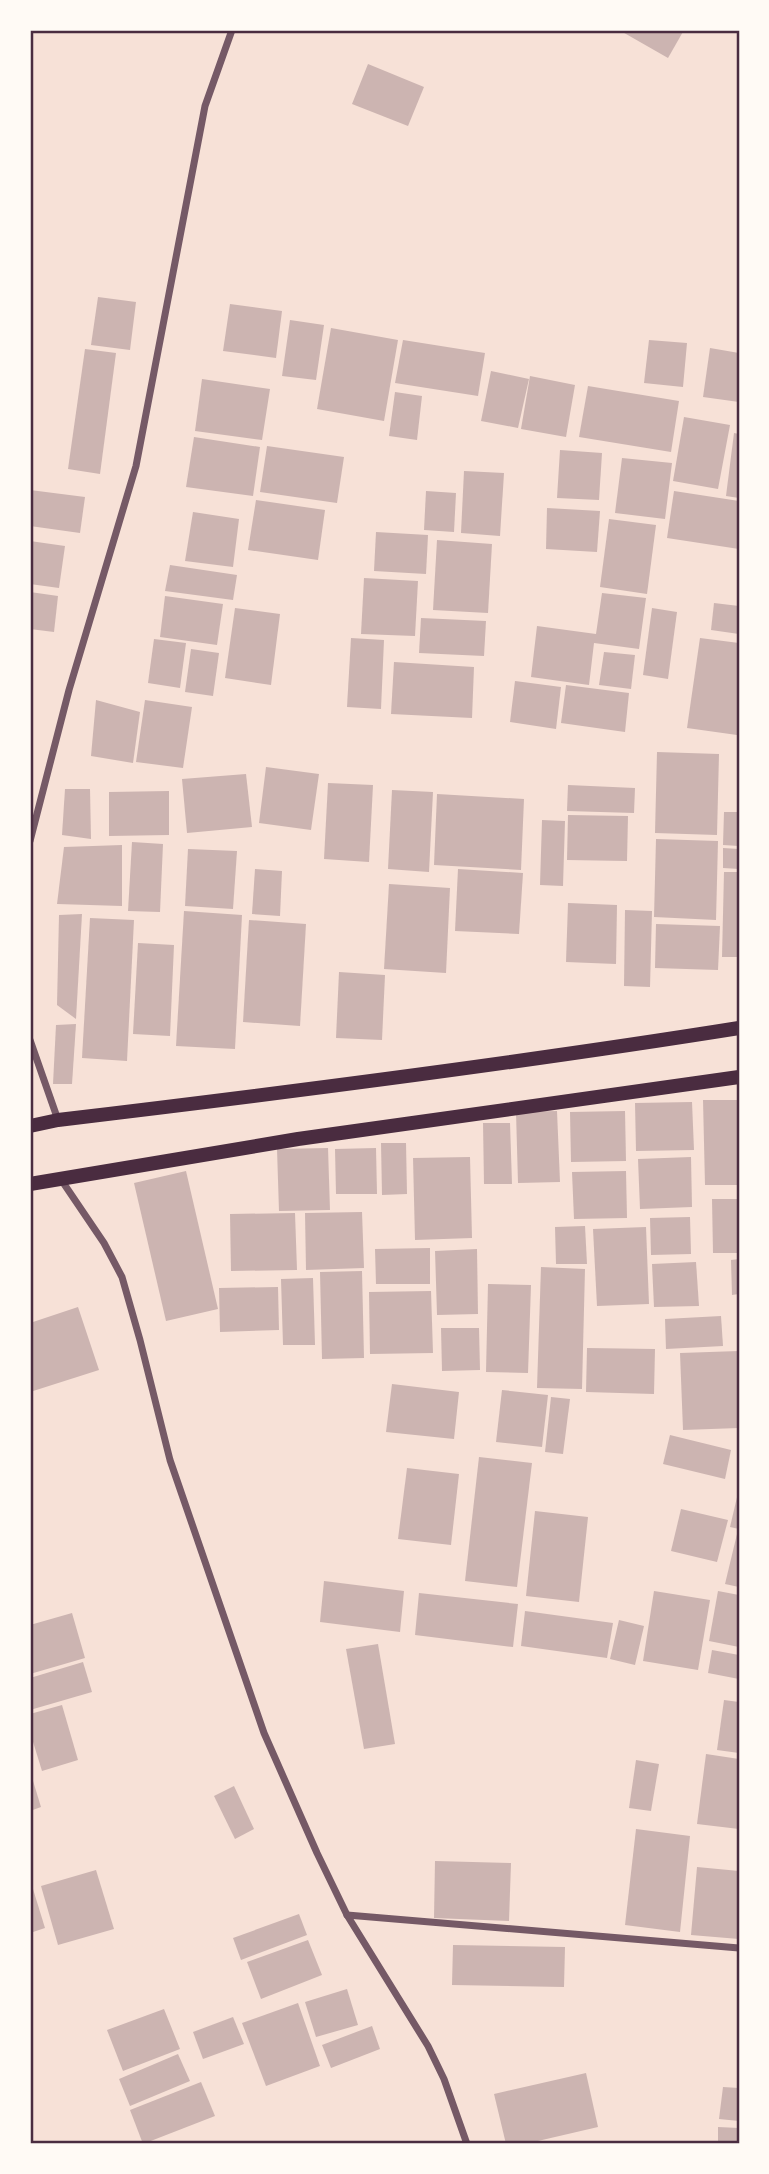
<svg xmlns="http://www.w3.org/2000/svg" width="769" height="2174" viewBox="0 0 769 2174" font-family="'DM Sans',sans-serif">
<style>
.building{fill:#ccb4b1}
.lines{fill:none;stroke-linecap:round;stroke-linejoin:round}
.minor{stroke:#755966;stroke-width:7}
.secondary{stroke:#4a2c40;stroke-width:14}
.neatline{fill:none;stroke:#4a2c40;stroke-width:2.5}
</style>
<rect width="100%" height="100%" fill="#f7e1d7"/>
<!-- building -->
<g class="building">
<polygon points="619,30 684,30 668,58"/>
<polygon points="368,64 424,87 408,126 352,104"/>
<polygon points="98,297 136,302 130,350 91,345"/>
<polygon points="230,304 282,311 276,358 223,351"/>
<polygon points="290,320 324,325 316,380 282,376"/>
<polygon points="331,328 398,340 384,421 317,409"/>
<polygon points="403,340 485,353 478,396 395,383"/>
<polygon points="649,340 687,343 683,387 644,383"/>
<polygon points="710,348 739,353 739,402 703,397"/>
<polygon points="85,349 116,353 100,474 68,469"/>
<polygon points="491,371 529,379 518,428 481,421"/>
<polygon points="530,376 575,385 566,437 521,429"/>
<polygon points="202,379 270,389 262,440 195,431"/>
<polygon points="588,386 679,401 671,452 579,437"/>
<polygon points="395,392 422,396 417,440 389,436"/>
<polygon points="684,417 730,425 718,489 673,481"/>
<polygon points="734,433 739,434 739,498 726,496"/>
<polygon points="194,437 260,447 253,496 186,487"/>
<polygon points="267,446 344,457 337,503 260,492"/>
<polygon points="560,450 602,453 599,500 557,498"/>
<polygon points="622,458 672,463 665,519 615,513"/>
<polygon points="464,471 504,473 500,536 461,533"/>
<polygon points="30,490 85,497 80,533 30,526"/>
<polygon points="426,491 456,493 454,532 424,530"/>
<polygon points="674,491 739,501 739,549 667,538"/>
<polygon points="256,500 325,510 318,560 248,550"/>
<polygon points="547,508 600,511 597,552 546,549"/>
<polygon points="193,512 239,519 233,567 185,561"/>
<polygon points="609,519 656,525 647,594 600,587"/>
<polygon points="376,532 428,535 426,574 374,571"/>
<polygon points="437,540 492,544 488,613 433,610"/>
<polygon points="30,541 65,546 59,588 30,584"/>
<polygon points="170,565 237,575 233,600 165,591"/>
<polygon points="364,578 418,581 415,636 361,634"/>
<polygon points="30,592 58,596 54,632 30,629"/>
<polygon points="602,593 646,598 639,649 594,643 589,685 531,677 537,626 596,634"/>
<polygon points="165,596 223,604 217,645 160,637"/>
<polygon points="714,603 739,606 739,634 711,630"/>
<polygon points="235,608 280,614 271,685 225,678"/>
<polygon points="652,608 677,612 668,679 643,675"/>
<polygon points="421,618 486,621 484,656 419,653"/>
<polygon points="351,638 384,640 381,709 347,707"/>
<polygon points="700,638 739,643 739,717 737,735 687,728"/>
<polygon points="154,639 186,643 180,688 148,683"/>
<polygon points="191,649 219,653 213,696 185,692"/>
<polygon points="604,652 635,655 631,689 599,685"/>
<polygon points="394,662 474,667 472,718 391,714"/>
<polygon points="515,681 561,687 556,729 510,722"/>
<polygon points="566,685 629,693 625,732 561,723"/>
<polygon points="96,700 140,712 133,763 91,756"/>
<polygon points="145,700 192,707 183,768 136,762"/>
<polygon points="657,752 719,754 717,835 655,833"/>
<polygon points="266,767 319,774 311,830 259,823"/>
<polygon points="246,774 252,827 187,833 182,779"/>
<polygon points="328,783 373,785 369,862 324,859"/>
<polygon points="568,785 635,788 634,813 567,811"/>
<polygon points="65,789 90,789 91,839 62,835"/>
<polygon points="392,790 433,792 429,872 388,869"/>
<polygon points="169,791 169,835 109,836 109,792"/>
<polygon points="437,794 524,799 521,870 434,865"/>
<polygon points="724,812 739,812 739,846 723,845"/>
<polygon points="568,815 628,816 627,861 567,860"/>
<polygon points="542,820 565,821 563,886 540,885"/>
<polygon points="656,839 718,841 716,920 654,917"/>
<polygon points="132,842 163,844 160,912 128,911"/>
<polygon points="122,845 122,906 57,904 64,847"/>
<polygon points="723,848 739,849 739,869 723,868"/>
<polygon points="188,849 237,851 233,909 185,906"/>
<polygon points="255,869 282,871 280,916 252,914"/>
<polygon points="458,869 523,873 519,934 455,931"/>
<polygon points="724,872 739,872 739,957 722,957"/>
<polygon points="389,884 450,888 446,973 384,969"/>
<polygon points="568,903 617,905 616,964 566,962"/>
<polygon points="625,910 652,911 650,987 624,986"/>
<polygon points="184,911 242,915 235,1049 176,1046"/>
<polygon points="82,914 76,1019 57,1005 59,915"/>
<polygon points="90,918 134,920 127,1061 82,1058"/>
<polygon points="249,920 306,924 300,1026 243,1022"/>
<polygon points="656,924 720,926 718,970 655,968"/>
<polygon points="138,943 174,945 170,1036 133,1034"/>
<polygon points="339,972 385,975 382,1040 336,1038"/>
<polygon points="76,1024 72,1084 53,1084 56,1025"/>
<polygon points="703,1100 739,1100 739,1185 705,1185"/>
<polygon points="692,1102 694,1150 636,1151 635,1103"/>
<polygon points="557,1111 560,1182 518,1183 516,1112"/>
<polygon points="625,1111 626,1161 571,1162 570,1112"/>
<polygon points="483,1123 510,1123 512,1184 484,1184"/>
<polygon points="381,1143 406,1143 407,1194 382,1195"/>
<polygon points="328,1148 330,1210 279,1211 277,1149"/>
<polygon points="376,1148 377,1194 336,1194 335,1149"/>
<polygon points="470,1157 472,1238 415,1240 413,1158"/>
<polygon points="691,1157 692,1207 640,1209 638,1159"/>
<polygon points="186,1171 218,1309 166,1321 134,1183"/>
<polygon points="626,1171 627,1218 574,1219 572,1172"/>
<polygon points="712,1199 739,1199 739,1253 713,1253"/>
<polygon points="362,1212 364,1268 306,1270 305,1213"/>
<polygon points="295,1213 297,1270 231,1271 230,1214"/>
<polygon points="690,1217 691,1254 651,1255 650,1218"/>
<polygon points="585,1226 587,1264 556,1264 555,1227"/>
<polygon points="646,1227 649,1304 597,1306 593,1229"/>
<polygon points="430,1248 430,1284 376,1284 375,1249"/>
<polygon points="477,1249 478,1314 437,1315 435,1251"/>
<polygon points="739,1259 739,1294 732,1295 731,1260"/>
<polygon points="696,1262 699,1306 654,1307 652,1264"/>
<polygon points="541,1267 585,1269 582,1389 537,1388"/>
<polygon points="362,1271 364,1358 322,1359 320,1272"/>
<polygon points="313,1278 315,1345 283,1345 281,1279"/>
<polygon points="488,1284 531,1285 528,1373 486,1372"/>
<polygon points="278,1287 279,1330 220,1332 219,1288"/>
<polygon points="431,1291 433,1353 370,1354 369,1292"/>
<polygon points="78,1307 99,1370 30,1392 30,1323"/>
<polygon points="721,1316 723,1346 666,1349 665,1319"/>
<polygon points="441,1328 479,1328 480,1370 442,1371"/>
<polygon points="587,1348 655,1349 654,1394 586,1392"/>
<polygon points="739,1351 739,1428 683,1430 680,1353"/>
<polygon points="392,1384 459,1392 454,1439 386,1432"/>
<polygon points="502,1390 548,1395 542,1447 496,1442"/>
<polygon points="551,1397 570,1399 563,1454 545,1452"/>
<polygon points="670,1435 731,1450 725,1479 663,1464"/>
<polygon points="479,1457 532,1463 517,1587 465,1581"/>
<polygon points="407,1468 459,1474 451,1545 398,1539"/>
<polygon points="738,1493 739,1493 739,1529 730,1527"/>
<polygon points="681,1509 728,1520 717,1562 671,1551"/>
<polygon points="535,1511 588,1517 579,1602 526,1596"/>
<polygon points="737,1534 739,1535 739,1587 725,1584"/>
<polygon points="324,1581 404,1591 400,1632 320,1622"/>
<polygon points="654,1591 710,1600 698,1670 643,1661"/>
<polygon points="718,1591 739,1595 739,1647 709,1641"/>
<polygon points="419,1593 518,1604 513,1647 415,1635"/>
<polygon points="525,1611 613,1623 607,1658 521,1646"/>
<polygon points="72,1613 85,1658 30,1674 30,1625"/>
<polygon points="619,1620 644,1626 635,1665 610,1659"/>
<polygon points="378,1644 395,1744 364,1749 346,1649"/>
<polygon points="712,1650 739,1655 739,1679 708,1673"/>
<polygon points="83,1662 92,1692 30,1710 30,1678"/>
<polygon points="724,1700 739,1702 739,1753 717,1750"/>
<polygon points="62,1705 78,1760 42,1771 30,1732 30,1714"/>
<polygon points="706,1754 739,1759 739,1829 697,1824"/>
<polygon points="636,1760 659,1764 651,1811 629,1808"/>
<polygon points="30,1771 41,1807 30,1811"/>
<polygon points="234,1786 254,1829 235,1839 214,1796"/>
<polygon points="636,1829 690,1836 680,1932 625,1925"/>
<polygon points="435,1861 511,1863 509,1921 434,1918"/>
<polygon points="697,1867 739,1871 739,1939 691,1935"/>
<polygon points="96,1870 114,1929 58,1945 41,1886"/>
<polygon points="30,1889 33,1889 45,1928 30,1933"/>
<polygon points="299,1914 307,1935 241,1960 233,1938"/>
<polygon points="308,1940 322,1975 261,1999 247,1962"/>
<polygon points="453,1945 565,1947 564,1987 452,1985"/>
<polygon points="347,1989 358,2025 316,2037 305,2002"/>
<polygon points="298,2003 320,2066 266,2086 242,2023"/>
<polygon points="164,2009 180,2049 123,2071 107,2030"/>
<polygon points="233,2017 244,2044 203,2059 193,2032"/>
<polygon points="372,2026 380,2049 331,2068 322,2045"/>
<polygon points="178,2054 190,2081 130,2106 119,2079"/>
<polygon points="586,2073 598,2127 525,2144 506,2144 494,2094"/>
<polygon points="201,2082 215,2116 143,2144 130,2110"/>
<polygon points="723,2087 739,2088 739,2121 719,2119"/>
<polygon points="718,2127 739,2128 739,2144 718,2144"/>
</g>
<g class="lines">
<!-- minor -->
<g class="minor">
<polyline points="30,841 69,690 136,466 205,106 232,30"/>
<polyline points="30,1040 58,1120"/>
<polyline points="60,1178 104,1243 122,1277 140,1340 170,1460 264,1733 317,1853 347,1915 428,2046 444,2079 467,2144"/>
<polyline points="347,1915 739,1948"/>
</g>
<!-- secondary -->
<g class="secondary">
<path d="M 30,1126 L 58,1120 C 285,1093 513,1064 739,1028"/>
<polyline points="30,1184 298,1139 739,1077"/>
</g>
</g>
<!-- border -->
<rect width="769" height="2174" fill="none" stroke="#fffaf5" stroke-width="63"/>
<rect x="32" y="32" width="706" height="2110" class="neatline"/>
</svg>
